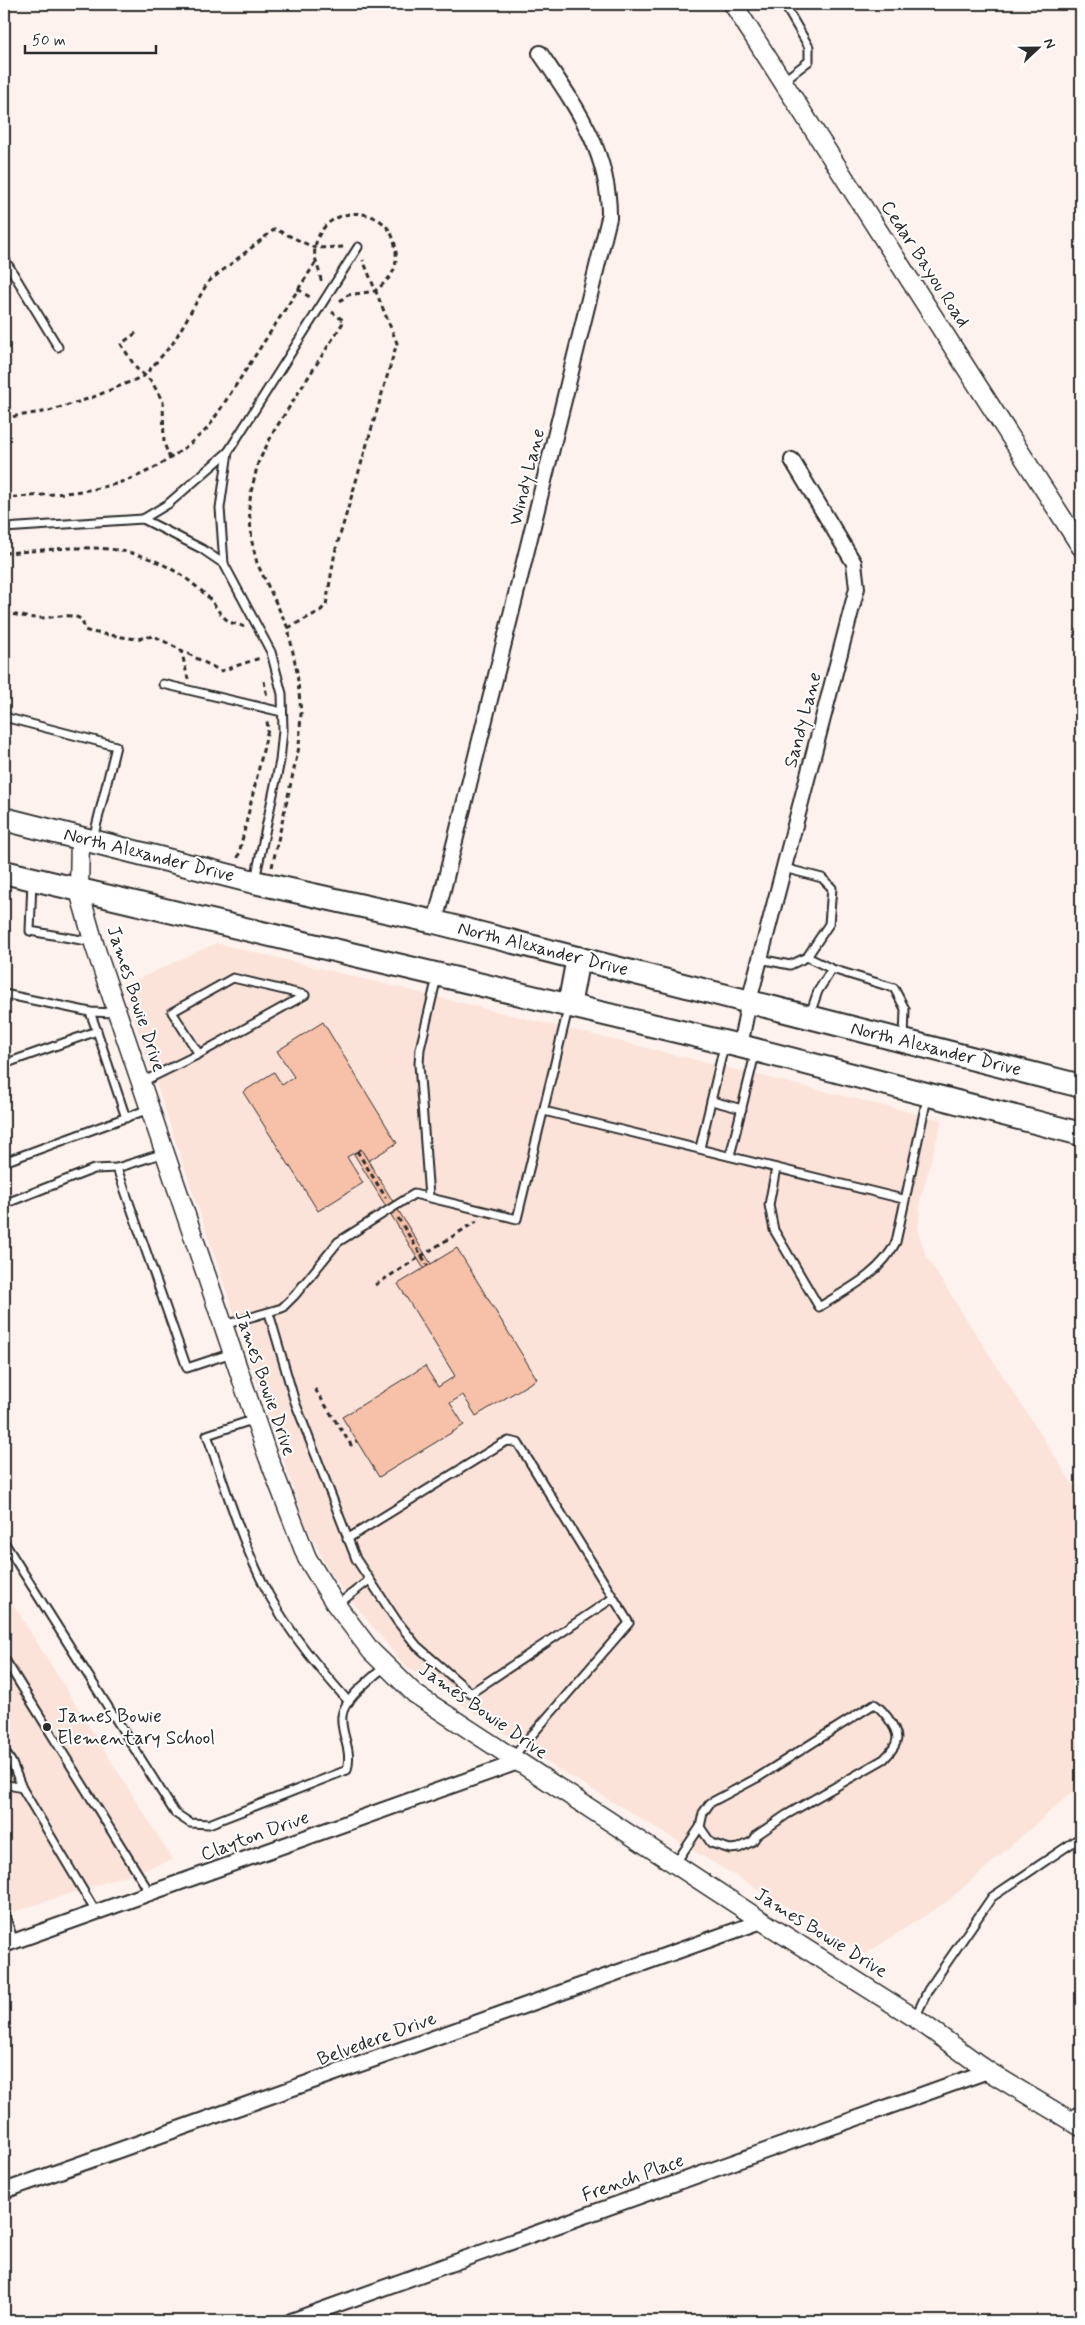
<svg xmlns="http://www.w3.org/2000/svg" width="1085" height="2325" viewBox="0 0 1085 2325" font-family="Mynerve,sans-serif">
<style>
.built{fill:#fbe3d9}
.building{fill:#f6c0a9;stroke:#2b2b2b}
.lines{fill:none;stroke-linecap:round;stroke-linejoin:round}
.service-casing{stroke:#2b2b2b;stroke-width:11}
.minor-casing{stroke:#2b2b2b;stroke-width:18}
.tertiary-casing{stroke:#2b2b2b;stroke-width:21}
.primary-casing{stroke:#2b2b2b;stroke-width:26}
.path{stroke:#2b2b2b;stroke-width:3;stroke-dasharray:5 4;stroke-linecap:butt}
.service{stroke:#fff;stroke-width:7}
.minor{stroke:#fff;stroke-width:14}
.tertiary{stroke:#fff;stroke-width:18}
.primary{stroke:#fff;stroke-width:22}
.poi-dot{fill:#2b2b2b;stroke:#fff;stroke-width:2}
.labels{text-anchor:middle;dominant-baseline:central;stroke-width:4;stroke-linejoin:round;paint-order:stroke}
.street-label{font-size:19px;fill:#2b2b2b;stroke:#fff}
.poi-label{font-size:19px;fill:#2b2b2b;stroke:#fff;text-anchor:start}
</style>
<rect width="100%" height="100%" fill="#fdf2ee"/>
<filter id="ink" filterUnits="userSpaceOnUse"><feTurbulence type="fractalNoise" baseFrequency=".02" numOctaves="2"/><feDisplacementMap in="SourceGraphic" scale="10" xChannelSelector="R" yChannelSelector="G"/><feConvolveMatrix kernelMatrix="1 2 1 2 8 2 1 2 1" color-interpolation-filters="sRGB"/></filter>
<g filter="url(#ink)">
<!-- built -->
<g class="built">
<polygon points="216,943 942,1120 920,1201 918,1232 927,1258 1081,1497 1079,1786 949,1900 865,1954 545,1761 404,1665 330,1574 305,1523 123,986"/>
<polygon points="6,1593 173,1860 4,1915 4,1594"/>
</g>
<!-- building -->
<g class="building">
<polygon points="323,1022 397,1143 368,1161 361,1149 347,1157 363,1183 318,1211 243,1092 274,1072 282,1085 294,1077 277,1051"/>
<polygon points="361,1149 431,1264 424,1269 354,1154"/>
<polygon points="457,1248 537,1379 476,1416 463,1395 450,1403 464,1425 379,1477 342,1417 425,1366 438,1387 455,1376 398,1284"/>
</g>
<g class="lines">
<!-- service casing -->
<g class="service-casing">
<g id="service">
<polyline points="783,81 809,61 809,47 784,4"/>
<polyline points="4,258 58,347"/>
<polyline points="143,519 168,504 228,452"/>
<polyline points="4,528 143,519 202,549 224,564"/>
<polyline points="163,684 282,712"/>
<polyline points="4,717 116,746 93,839"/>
<polyline points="255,880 280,761 283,730 282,694 271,652 224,564 220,508 228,452 358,247"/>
<polyline points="32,881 30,931 93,942"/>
<polyline points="807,957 832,969 894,988 905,1009 904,1038"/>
<polyline points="760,959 790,965 807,957 829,924 832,888 822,878 784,868"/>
<polyline points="4,994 90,1012 116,1013"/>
<polyline points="90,1012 97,1031"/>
<polyline points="810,1014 818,991 832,969"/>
<polyline points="4,1064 97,1031 126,1118"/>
<polyline points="142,1082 199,1054 305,995 233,978 172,1012 199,1054"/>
<polyline points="712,1101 742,1109"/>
<polyline points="544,1111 903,1199"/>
<polyline points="700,1148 724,1046"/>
<polyline points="164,1153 117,1168 187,1368 232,1353"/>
<polyline points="730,1156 755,1054"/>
<polyline points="4,1162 149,1109"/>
<path d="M 776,1168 L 769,1205 L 774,1230 L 819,1307 C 848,1289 880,1274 896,1242 L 927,1098"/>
<polyline points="429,1197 419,1064 420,1049 437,977"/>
<polyline points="4,1204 94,1169 117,1168"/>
<polyline points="269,1313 295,1402 356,1559 397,1621 417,1646 471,1693 613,1598"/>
<polyline points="224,1325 282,1308 295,1295 338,1242 414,1194 517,1219 568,1009"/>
<path d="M 255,1419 L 207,1435 C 226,1488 242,1545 269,1595 C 291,1635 319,1668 349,1702"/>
<polyline points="347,1539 503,1443 509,1441 518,1443 629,1623 512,1758"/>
<path d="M 4,1542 L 175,1813 L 190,1823 L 209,1824 L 347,1770 C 353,1748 340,1735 342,1716 C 343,1699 374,1677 385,1666"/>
<polyline points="337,1605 368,1581"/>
<polyline points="4,1658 150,1893"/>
<polyline points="4,1750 12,1763 22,1788"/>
<polyline points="4,1784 22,1788 96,1912"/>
<path d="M 675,1864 L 700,1827 L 703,1813 L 710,1803 L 757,1778 L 874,1704 C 880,1707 884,1713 888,1718 C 901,1736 900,1743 884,1759 L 786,1815 L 757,1835 L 753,1841 L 739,1848 L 730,1849 L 711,1843 L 700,1827"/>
<polyline points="4,1912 14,1942"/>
<polyline points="915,2018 928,1990 992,1897 1081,1837"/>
<polyline points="1067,2117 1081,2109"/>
</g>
</g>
<!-- minor casing -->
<g class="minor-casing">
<g id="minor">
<path d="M 435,922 L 609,218 C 610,152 575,105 540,53"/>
<polyline points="740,1046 749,1001 857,588 854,563 792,460"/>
<polyline points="4,1945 518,1762"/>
<polyline points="4,2191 762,1921"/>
<polyline points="291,2321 988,2071"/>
</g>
</g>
<!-- tertiary casing -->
<g class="tertiary-casing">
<g id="tertiary">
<polyline points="733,4 1081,547"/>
<polyline points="80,838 79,891 95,947 267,1454 307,1558 334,1602 371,1651 415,1694 762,1921 915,2018 988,2071 1081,2127"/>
</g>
</g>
<!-- primary casing -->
<g class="primary-casing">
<g id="primary">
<polyline points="4,819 254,882 435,922 1081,1086"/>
<polyline points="4,872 740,1046 1081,1134"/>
<polyline points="569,1006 578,958"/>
</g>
</g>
<!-- path -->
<g class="path">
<path d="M 321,281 C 320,269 313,259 315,248 C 321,204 387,201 395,245 C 397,255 397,266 391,275 C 387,281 381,286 375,291 L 348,295 L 340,301"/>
<polyline points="298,289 308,296 313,297"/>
<polyline points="136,333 121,344 136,368 152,382 163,402 164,443 170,459"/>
<polyline points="4,418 49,411 91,398 144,376 173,343 208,282 275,229 315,248 345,247"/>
<path d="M 4,498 C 94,491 138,492 208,428 L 316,262"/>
<path d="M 4,553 C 70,549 125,536 184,577 C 191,582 198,588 205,594 C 213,601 218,613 227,620 C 231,624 239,624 244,627"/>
<path d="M 4,614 C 15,614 24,617 35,618 C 49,619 71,611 82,620 L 85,630 L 90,632 L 136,639 L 154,636 L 221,671 L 260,658"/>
<polyline points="288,628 320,611 326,605 335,552 397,343 363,260"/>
<polyline points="181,649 188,679"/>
<polyline points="264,681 267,697"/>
<polyline points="238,858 268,729 267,721"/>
<polyline points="272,867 299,747 301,713 297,672 288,628 257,563 252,542 249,508 251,492 258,463 274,431 344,321 332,312"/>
<polyline points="357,1151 386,1198"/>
<polyline points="398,1218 428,1266"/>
<polyline points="375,1285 477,1221"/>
<polyline points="315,1389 351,1445 357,1441"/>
</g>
<!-- service -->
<use href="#service" class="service"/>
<!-- minor -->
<use href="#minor" class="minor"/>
<!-- tertiary -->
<use href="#tertiary" class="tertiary"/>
<!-- primary -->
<use href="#primary" class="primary"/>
</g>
</g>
<!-- markers -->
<circle class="poi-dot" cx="47" cy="1727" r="5"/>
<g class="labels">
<!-- street labels -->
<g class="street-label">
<text transform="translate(925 264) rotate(57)">Cedar Bayou Road</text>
<text transform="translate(527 477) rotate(-76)">Windy Lane</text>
<text transform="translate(803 720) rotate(-75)">Sandy Lane</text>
<text transform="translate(149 855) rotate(14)">North Alexander Drive</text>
<text transform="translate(543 949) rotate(14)">North Alexander Drive</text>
<text transform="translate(136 999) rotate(72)">James Bowie Drive</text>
<text transform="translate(936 1049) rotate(14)">North Alexander Drive</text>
<text transform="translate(265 1383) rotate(71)">James Bowie Drive</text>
<text transform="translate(483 1711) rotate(35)">James Bowie Drive</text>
<text transform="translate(255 1836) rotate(-20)">Clayton Drive</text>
<text transform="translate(821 1933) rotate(32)">James Bowie Drive</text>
<text transform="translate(377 2039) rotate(-20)">Belvedere Drive</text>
<text transform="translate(633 2178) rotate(-20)">French Place</text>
</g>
<!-- poi labels -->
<g class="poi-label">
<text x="57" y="1716">James Bowie<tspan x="57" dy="22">Elementary School</tspan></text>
</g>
</g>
<!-- margin -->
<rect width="1085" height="2325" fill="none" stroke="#fff" stroke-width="20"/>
<rect x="10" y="10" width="1065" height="2305" fill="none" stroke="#2b2b2b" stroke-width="2" filter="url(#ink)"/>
<!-- north arrow -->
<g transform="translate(1038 48) rotate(68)" stroke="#ffffff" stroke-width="4" paint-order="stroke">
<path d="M0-4L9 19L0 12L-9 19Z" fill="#2b2b2b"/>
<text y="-8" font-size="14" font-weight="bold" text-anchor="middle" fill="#2b2b2b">N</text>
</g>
<!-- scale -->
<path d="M25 45v8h131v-8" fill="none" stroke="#2b2b2b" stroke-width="2.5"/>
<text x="32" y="45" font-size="15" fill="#2b2b2b" stroke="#ffffff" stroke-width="4" paint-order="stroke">50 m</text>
</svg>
